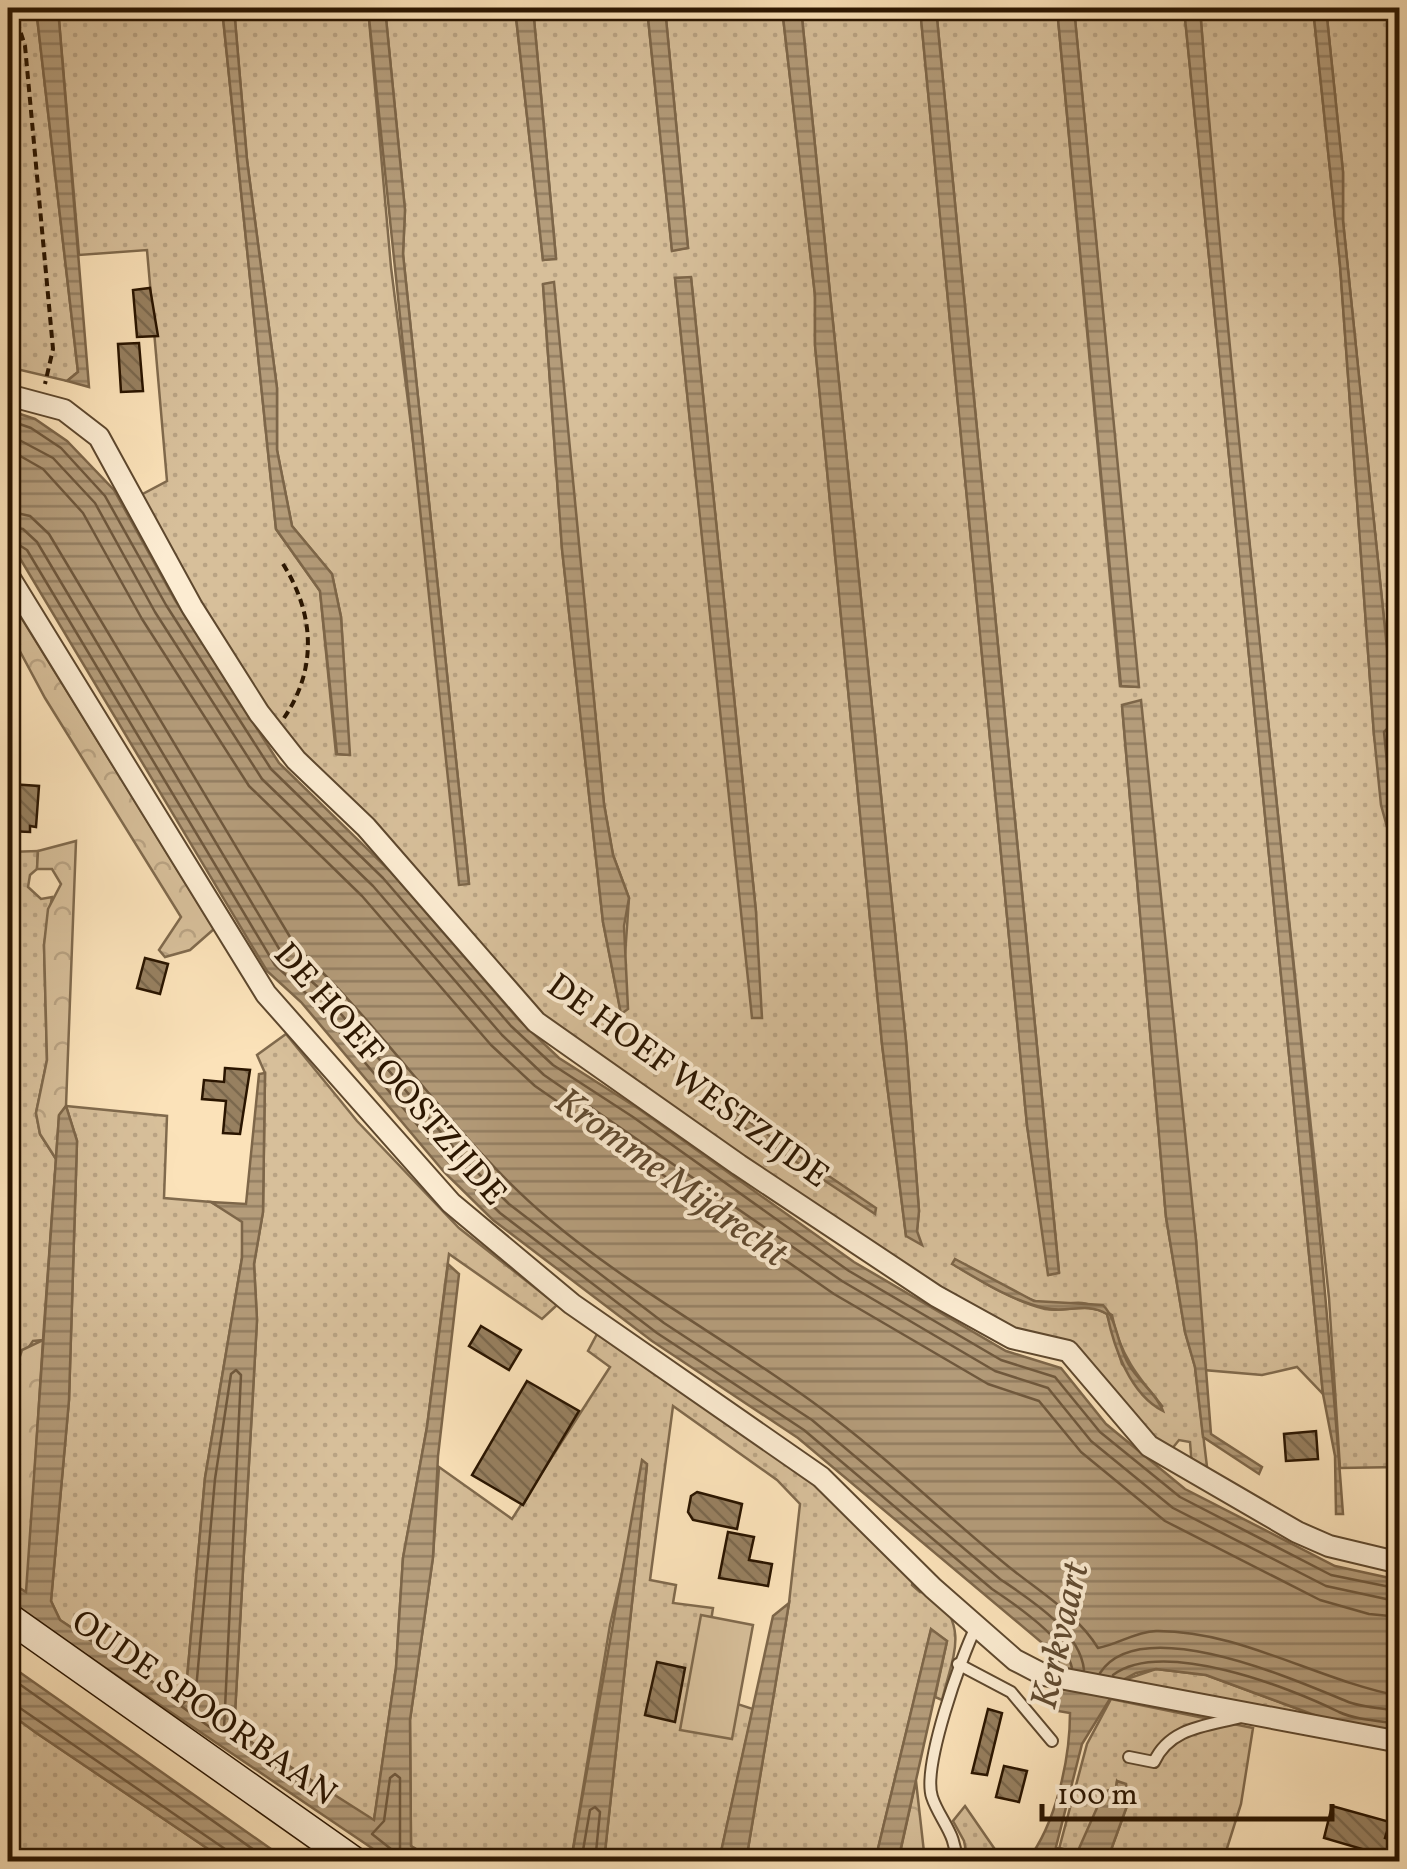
<svg xmlns="http://www.w3.org/2000/svg" width="1407" height="1869" viewBox="0 0 1407 1869" font-family="Vollkorn,serif">
<style>
.grass{fill:url(#grass-dots);stroke:#806a4d;stroke-width:2.5;fill-rule:evenodd}
.forest{fill:url(#forest-crowns);stroke:#806a4d;stroke-width:2.5}
.pitch{fill:#d7bf9a;stroke:#806a4d;stroke-width:2.5}
.water{fill:url(#water-rules);stroke:#7d6649;stroke-width:2.5}
.lines{fill:none;stroke-linecap:round;stroke-linejoin:round}
.shore{stroke:#6f583d;stroke-width:2.5}
.building{fill:url(#building-back-hatch);stroke:#2a1500;stroke-width:2.5}
.lane-casing{stroke:#5e482e;stroke-width:14}
.street-casing{stroke:#5e482e;stroke-width:24}
.secondary-casing{stroke:#2a1500;stroke-width:31}
.path{stroke:#2a1500;stroke-width:4;stroke-dasharray:8 5;stroke-linecap:butt}
.lane{stroke:#fcecd2;stroke-width:10}
.street{stroke:#fcecd2;stroke-width:20}
.secondary{stroke:#fcecd2;stroke-width:28}
.labels{text-anchor:middle;dominant-baseline:central;stroke-width:8;stroke-linejoin:round;paint-order:stroke}
.street-label{font-size:35px;fill:#2a1500;stroke:#fcecd2}
.water-label{font-size:38px;font-style:italic;fill:#614b31;stroke:#fcecd2}
</style>
<defs>
<pattern id="grass-dots" width="8" height="8" patternUnits="userSpaceOnUse" patternTransform="scale(2.5)"><rect width="8" height="8" fill="#d7bf9a"/><path d="M2 2h.1M6 6h.1" fill="none" stroke="#b9a383" stroke-width="1.8" stroke-linecap="round"/></pattern>
<pattern id="forest-crowns" width="20" height="18" patternUnits="userSpaceOnUse" patternTransform="scale(2.5)"><rect width="20" height="18" fill="#d7bf9a"/><path d="M2 6a3 3 0 1 1 6 0M12 15a3 3 0 1 1 6 0" fill="none" stroke="#b9a383"/></pattern>
<pattern id="water-rules" width="6" height="5" patternUnits="userSpaceOnUse" patternTransform="scale(2.5)"><rect width="6" height="5" fill="#b49c7a"/><path d="M0 2.5h6" fill="none" stroke="#937e62"/></pattern>
<pattern id="building-back-hatch" width="6" height="6" patternUnits="userSpaceOnUse" patternTransform="scale(2.5)"><rect width="6" height="6" fill="#978060"/><path d="M-1 5l2 2M0 0l6 6M5-1l2 2" fill="none" stroke="#7b684d"/></pattern>
</defs>
<rect width="100%" height="100%" fill="#fbe2b9"/>
<filter id="stains"><feTurbulence type="fractalNoise" baseFrequency=".002" numOctaves="4"/><feColorMatrix values="0 0 0 0 .2 0 0 0 0 .09 0 0 0 0 .02 0 0 0 .5 -.17"/></filter>
<radialGradient id="worn" r=".72"><stop offset=".6" stop-color="#630" stop-opacity="0"/><stop offset="1" stop-color="#630" stop-opacity=".3"/></radialGradient>
<!-- grass -->
<g class="grass">
<polygon points="8,8 36,8 78,372 67,381 8,367"/>
<path d="M 58,8 L 222,8 L 276,529 L 320,591 L 336,754 L 349,755 L 341,617 L 332,574 L 292,526 L 277,450 L 277,388 L 247,160 L 234,8 L 368,8 L 391,267 L 469,884 L 403,254 L 405,210 L 385,8 L 515,8 L 543,260 L 556,258 L 533,8 L 647,8 L 672,250 L 688,248 L 665,8 L 782,8 L 815,295 L 815,345 L 882,1044 L 906,1236 L 917,1231 L 919,1211 L 906,1041 L 801,8 L 920,8 L 1027,1125 L 1049,1275 L 1059,1272 L 936,8 L 1057,8 L 1120,686 L 1138,687 L 1074,8 L 1184,8 L 1323,1394 L 1297,1367 L 1262,1375 L 1204,1370 L 1196,1240 L 1122,706 L 1166,1217 L 1185,1332 L 1195,1367 L 1208,1475 L 1192,1466 L 1190,1442 L 1179,1440 L 1171,1450 L 1158,1444 L 1074,1346 L 1007,1328 L 909,1274 L 547,1028 L 264,712 L 139,496 L 167,481 L 147,250 L 79,255 ZM 675,278 L 691,278 L 756,912 L 753,1018 ZM 553,283 L 604,804 L 613,855 L 629,898 L 621,1013 L 603,922 L 562,549 L 543,285 ZM 956,1260 C 982,1273 1008,1291 1035,1301 C 1068,1313 1073,1290 1112,1315 C 1119,1354 1138,1377 1163,1407 L 1122,1364 L 1107,1314 C 1086,1301 1067,1313 1045,1309 C 1013,1301 981,1281 953,1264 Z"/>
<polygon points="1200,8 1313,8 1340,265 1374,735 1394,867 1400,968 1399,1467 1340,1468 1329,1298 1219,256"/>
<polygon points="1326,8 1399,8 1399,765 1343,221 1343,172"/>
<polygon points="38,851 37,869 30,875 28,887 41,899 52,897 44,945 47,1060 36,1113 40,1134 56,1159 43,1340 33,1341 11,1373 8,1392 8,1299 15,1263 8,1229 8,852"/>
<polygon points="286,1034 357,1121 459,1228 557,1305 542,1319 449,1254 427,1427 403,1558 396,1668 374,1821 234,1731 257,1320 254,1264 263,1212 265,1073 257,1055"/>
<polygon points="66,1106 167,1116 164,1198 211,1202 243,1221 242,1258 205,1478 186,1690 179,1694 160,1687 60,1620 51,1601 69,1400 77,1141"/>
<path d="M 597,1334 L 836,1499 L 914,1573 L 912,1585 L 920,1592 L 934,1593 C 969,1630 953,1655 942,1700 L 935,1697 L 947,1641 L 931,1630 L 875,1861 L 746,1861 L 789,1603 L 800,1504 L 777,1480 L 673,1406 L 650,1580 L 676,1585 L 673,1603 L 713,1608 L 700,1692 L 753,1709 L 719,1861 L 604,1861 L 647,1465 L 610,1625 L 571,1861 L 436,1861 L 411,1846 L 410,1720 L 433,1557 L 439,1467 L 512,1519 L 610,1367 L 588,1351 Z"/>
<polygon points="1156,1669 1206,1675 1336,1723 1121,1681"/>
<polygon points="1111,1699 1253,1728 1241,1804 1223,1861 1107,1861 1128,1803 1117,1782 1116,1788 1104,1792 1083,1847 1077,1853 1059,1849 1087,1744"/>
<polygon points="8,1712 35,1732 226,1861 8,1861"/>
<polygon points="965,1806 1003,1861 968,1861 964,1841 953,1821"/>
</g>
<!-- forest -->
<g class="forest">
<polygon points="8,596 214,929 190,950 165,957 159,950 181,917 45,698 8,629"/>
<polygon points="76,841 66,1106 59,1116 56,1159 40,1134 36,1113 47,1060 44,945 48,909 61,884 52,869 37,869 38,851"/>
<polygon points="43,1340 27,1593 8,1581 8,1392 22,1350"/>
<polygon points="916,1781 925,1861 898,1862"/>
</g>
<!-- pitch -->
<polygon class="pitch" points="701,1615 753,1625 732,1739 680,1730"/>
<!-- water -->
<g class="water">
<polygon points="36,8 58,8 89,387 67,381 78,372"/>
<polygon points="222,8 234,8 247,160 277,388 277,450 292,526 332,574 341,617 350,755 337,754 320,591 276,529"/>
<polygon points="368,8 385,8 405,210 403,254 469,884 459,885"/>
<polygon points="515,8 533,8 556,259 543,260"/>
<polygon points="647,8 665,8 688,248 672,251"/>
<polygon points="782,8 801,8 906,1041 919,1211 917,1231 922,1245 906,1236 882,1044 815,345 815,295"/>
<polygon points="920,8 936,8 1059,1273 1048,1275 1027,1125"/>
<polygon points="1057,8 1074,8 1139,687 1121,686"/>
<path d="M 1184,8 L 1200,8 C 1239,510 1306,1011 1343,1514 L 1336,1514 L 1335,1456 L 1323,1394 Z"/>
<polygon points="1313,8 1326,8 1343,172 1343,221 1399,765 1399,968 1392,845 1381,805 1374,735 1340,265"/>
<polygon points="691,277 756,912 762,1018 752,1018 675,278"/>
<polygon points="554,282 604,804 613,855 629,898 624,926 628,1009 621,1014 603,922 562,549 543,284"/>
<path d="M 8,410 L 35,419 L 67,441 L 114,490 L 175,600 L 279,763 L 390,871 L 519,1020 L 559,1058 L 639,1109 L 854,1262 L 1006,1351 L 1061,1368 L 1106,1424 L 1185,1489 L 1335,1566 L 1399,1580 L 1399,1734 L 1336,1723 L 1206,1675 L 1156,1669 L 1136,1673 L 1121,1681 L 1082,1744 L 1056,1847 L 1077,1853 L 1104,1792 L 1116,1788 L 1117,1781 L 1126,1784 L 1128,1803 L 1107,1861 L 1027,1861 C 1056,1824 1070,1759 1070,1713 L 1058,1711 L 1059,1657 L 798,1438 L 652,1341 L 493,1220 L 444,1172 L 301,1002 L 267,971 L 18,555 L 8,545 Z"/>
<polygon points="1141,700 1196,1240 1211,1434 1262,1467 1259,1474 1203,1437 1195,1367 1185,1332 1166,1217 1122,705"/>
<polygon points="265,1073 263,1212 254,1264 257,1320 234,1731 374,1820 396,1668 403,1558 427,1427 448,1264 459,1274 438,1456 433,1557 410,1720 411,1846 436,1861 391,1861 8,1602 8,1581 26,1592 59,1115 66,1106 77,1141 69,1400 51,1601 60,1620 160,1687 178,1694 186,1690 205,1478 242,1258 242,1222 211,1202 246,1204 259,1074"/>
<polygon points="730,1109 876,1208 875,1214 727,1116 724,1110"/>
<path d="M 955,1259 L 1034,1301 L 1103,1305 C 1118,1321 1117,1345 1129,1365 C 1138,1381 1157,1394 1163,1411 C 1130,1394 1114,1348 1107,1314 C 1086,1301 1066,1314 1045,1308 C 1012,1301 981,1281 952,1264 Z"/>
<polygon points="642,1460 647,1464 604,1861 571,1861"/>
<polygon points="789,1603 746,1861 719,1861 773,1616"/>
<polygon points="931,1629 947,1641 898,1861 875,1861"/>
<polygon points="8,1664 288,1861 226,1861 35,1732 8,1712"/>
</g>
<g class="lines">
<!-- shore -->
<g class="shore">
<polyline points="8,420 31,428 61,448 105,496 166,605 271,769 383,878 511,1026 553,1065 633,1117 849,1271 1001,1360 1055,1377 1100,1432 1180,1497 1331,1575 1400,1589"/>
<polyline points="8,434 53,458 95,503 155,612 262,779 373,886 502,1035 544,1075 842,1281 995,1371 1048,1388 1091,1441 1173,1508 1326,1586 1400,1602"/>
<polyline points="8,449 43,469 83,513 142,619 249,786 362,896 491,1045 535,1086 834,1294 988,1384 1039,1401 1081,1452 1165,1521 1320,1600 1369,1614 1400,1617"/>
<path d="M 8,511 L 30,516 L 49,534 L 296,947 C 388,1031 454,1139 549,1219 C 633,1290 730,1341 818,1406 C 885,1455 945,1515 1009,1567 C 1040,1592 1077,1614 1098,1648 C 1117,1645 1134,1632 1156,1631 C 1239,1630 1319,1681 1400,1696"/>
<path d="M 8,526 L 23,529 L 37,542 L 284,957 L 319,988 L 461,1156 L 509,1204 L 664,1323 L 812,1420 L 1000,1579 C 1031,1600 1080,1631 1084,1670"/>
<path d="M 8,538 L 27,550 L 275,965 L 309,996 L 451,1165 L 500,1213 L 657,1333 L 804,1430 L 992,1589 C 1016,1605 1066,1639 1072,1668"/>
<polyline points="1400,729 1388,728 1384,732 1391,803 1400,833"/>
<polygon points="236,1370 241,1375 224,1729 219,1734 181,1706 196,1690 215,1479 231,1374"/>
<path d="M 1100,1673 C 1140,1611 1295,1680 1346,1701 C 1362,1708 1383,1708 1400,1711"/>
<path d="M 1113,1675 C 1162,1638 1289,1687 1339,1712 C 1356,1720 1381,1721 1400,1724"/>
<polyline points="8,1676 271,1862"/>
<polyline points="8,1704 17,1706 225,1849 230,1862"/>
<polyline points="395,1862 396,1853 372,1834 384,1821 390,1778 395,1774 400,1778 400,1851 417,1862"/>
<polyline points="581,1862 590,1810 595,1807 600,1812 595,1862"/>
</g>
</g>
<!-- building -->
<g class="building">
<polygon points="150,288 158,336 137,337 133,290"/>
<polygon points="139,343 143,391 121,392 118,344"/>
<polygon points="10,784 39,786 36,827 30,826 30,832 8,831"/>
<polygon points="145,958 168,964 160,994 137,988"/>
<polygon points="225,1068 250,1070 240,1134 223,1133 226,1101 202,1099 204,1080 224,1082"/>
<polygon points="481,1326 521,1350 509,1370 469,1346"/>
<polygon points="527,1381 579,1411 523,1505 472,1475"/>
<polygon points="1316,1431 1318,1459 1286,1461 1284,1434"/>
<polygon points="697,1492 742,1504 737,1529 693,1520 688,1512 691,1496"/>
<polygon points="728,1532 754,1537 749,1560 772,1564 768,1586 719,1578"/>
<polygon points="657,1662 685,1668 675,1722 645,1715"/>
<polygon points="988,1709 1002,1713 987,1775 972,1773"/>
<polygon points="1004,1766 1027,1771 1019,1802 996,1797"/>
<polygon points="1332,1806 1390,1822 1385,1838 1391,1840 1385,1862 1365,1862 1362,1849 1324,1838"/>
</g>
<g class="lines">
<!-- lane casing -->
<g class="lane-casing">
<g id="lane">
<polyline points="958,1664 1011,1692 1052,1741"/>
<path d="M 1129,1757 L 1154,1762 C 1170,1727 1207,1726 1241,1717"/>
<path d="M 955,1862 C 959,1837 939,1819 932,1797 C 922,1767 961,1657 976,1627"/>
</g>
</g>
<!-- street casing -->
<g class="street-casing">
<g id="street">
<polyline points="8,395 64,410 99,437 192,607 259,713 296,760 366,827 536,1022 739,1165 936,1296 1012,1338 1068,1351 1149,1446 1297,1532 1329,1546 1400,1563"/>
<polyline points="8,575 266,994 451,1203 572,1304 821,1477 933,1588 1015,1660 1044,1675 1400,1742"/>
</g>
</g>
<!-- secondary casing -->
<g class="secondary-casing">
<polyline id="secondary" points="8,1617 355,1862"/>
</g>
<!-- path -->
<g class="path">
<polyline points="13,8 25,46 53,349 45,384"/>
<path d="M 283,564 C 314,613 318,668 284,718"/>
</g>
<!-- lane -->
<use href="#lane" class="lane"/>
<!-- street -->
<use href="#street" class="street"/>
<!-- secondary -->
<use href="#secondary" class="secondary"/>
</g>
<g class="labels">
<!-- street labels -->
<g class="street-label">
<text transform="translate(389 1075) rotate(49)">DE HOEF OOSTZIJDE</text>
<text transform="translate(687 1082) rotate(36)">DE HOEF WESTZIJDE</text>
<text transform="translate(203 1709) rotate(35)">OUDE SPOORBAAN</text>
</g>
<!-- water labels -->
<g class="water-label">
<text transform="translate(670 1179) rotate(36)">Kromme Mijdrecht</text>
<text transform="translate(1062 1636) rotate(-77)">Kerkvaart</text>
</g>
</g>
<!-- margin -->
<rect width="1407" height="1869" fill="none" stroke="#fbe2b9" stroke-width="40"/>
<rect x="10" y="10" width="1387" height="1849" fill="none" stroke="#2a1500" stroke-width="5"/>
<rect x="20" y="20" width="1367" height="1829" fill="none" stroke="#2a1500" stroke-width="2.5"/>
<!-- scale -->
<path d="M1042 1804v15h290v-15" fill="none" stroke="#2a1500" stroke-width="5"/>
<text x="1057" y="1804" font-size="30" fill="#2a1500" stroke="#fcecd2" stroke-width="8" paint-order="stroke">100 m</text>
<rect width="100%" height="100%" filter="url(#stains)"/>
<rect width="100%" height="100%" fill="url(#worn)"/>
</svg>
